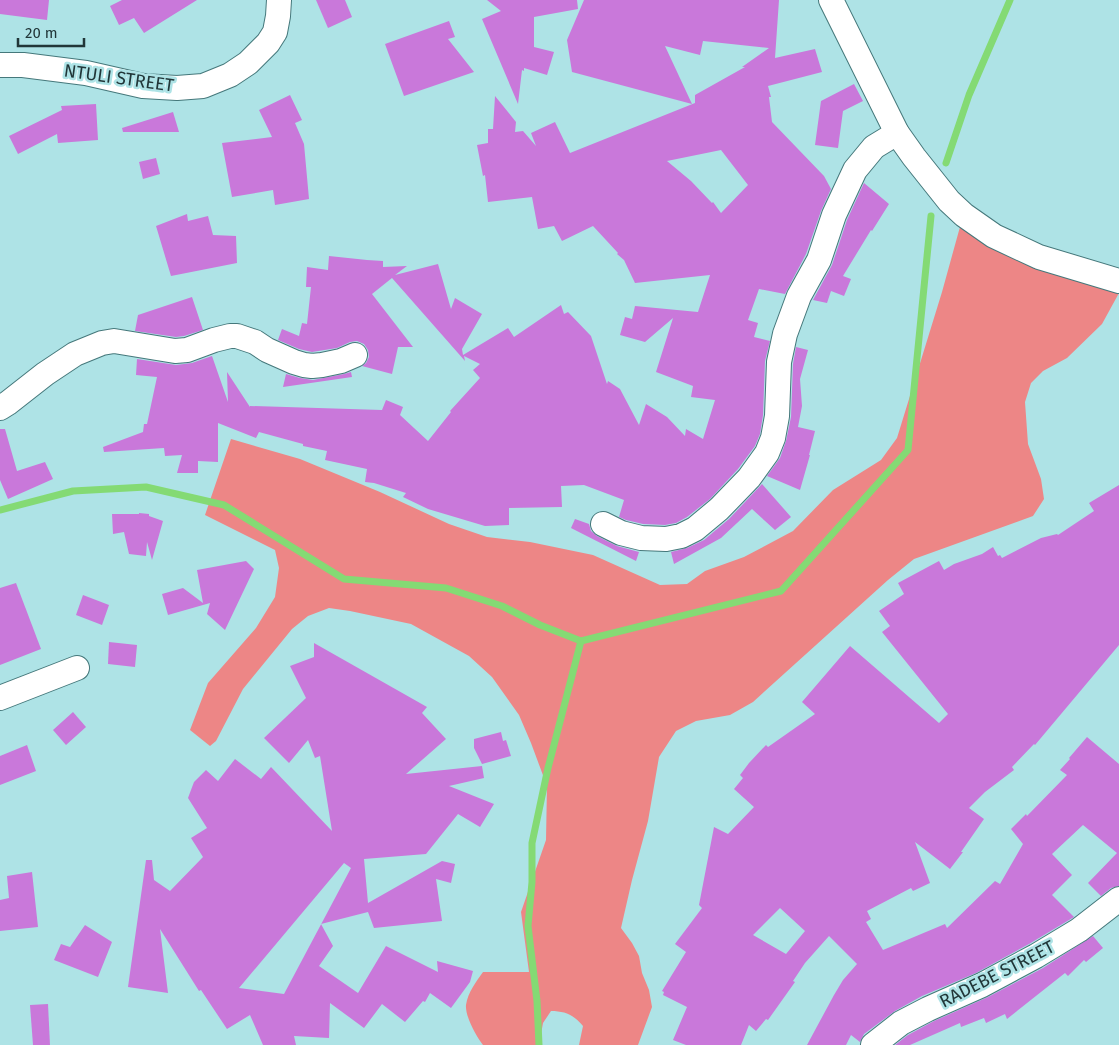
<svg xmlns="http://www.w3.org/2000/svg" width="1119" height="1045" viewBox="0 0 1119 1045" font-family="'Fira Sans',sans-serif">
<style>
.green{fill:#ed8686}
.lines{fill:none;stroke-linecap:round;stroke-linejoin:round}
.stream{stroke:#84da74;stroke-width:7}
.building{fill:#c978da;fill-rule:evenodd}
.minor-casing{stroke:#45787b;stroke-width:26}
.minor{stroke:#fff;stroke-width:24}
.labels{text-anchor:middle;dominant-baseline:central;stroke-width:5;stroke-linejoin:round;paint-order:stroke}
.street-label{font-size:18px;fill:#213638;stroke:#aee3e6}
</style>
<rect width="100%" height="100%" fill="#aee3e6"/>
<!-- green -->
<path class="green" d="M 963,216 L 1119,282 L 1119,293 L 1102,324 L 1067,358 L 1043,371 L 1031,383 L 1025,402 L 1028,444 L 1041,479 L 1044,499 L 1033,516 L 914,559 L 888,580 L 753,702 L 730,715 L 696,721 L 676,731 L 659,757 L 648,821 L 632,880 L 621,928 L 632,943 L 639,956 L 642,973 L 649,990 L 652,1007 L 638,1045 L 579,1045 L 583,1026 C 574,1015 565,1011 551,1011 L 543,1023 L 539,1045 L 483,1045 C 476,1036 465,1016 466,1005 C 468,992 476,982 483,972 L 529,972 L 521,912 L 546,840 L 547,786 L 531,743 L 519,715 L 492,677 L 469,656 L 411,624 L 350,611 L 329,608 L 308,616 L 292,629 L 243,689 L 216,741 L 210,746 L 190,730 L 208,683 L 256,628 L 275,597 L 279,568 L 275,550 L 205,515 L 231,439 L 300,459 L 380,492 L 449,524 L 487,537 L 530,542 L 593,555 L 660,585 L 687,584 L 705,571 L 744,557 L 793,531 L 833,490 L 881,460 L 897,438 L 942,292 Z"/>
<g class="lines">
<!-- stream -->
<g class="stream">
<polyline points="946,163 969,95 1010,0"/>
<polyline points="0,510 73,491 146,487 224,505 344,579 446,588 502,606 540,625 581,641"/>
<polyline points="539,1045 537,1001 528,926 532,882 532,843 548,768 581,641 781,591 908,450 931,216"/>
</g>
</g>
<!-- building -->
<g class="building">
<polygon points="0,0 49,0 47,20 0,14"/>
<polygon points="122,0 197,0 144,33 134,18 119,25 110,6"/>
<polygon points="316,0 345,0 352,17 328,28"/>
<polygon points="487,0 577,0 578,9 534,17 534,47 554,52 547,75 524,68 524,71 522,70 518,104 482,19 501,11"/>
<path d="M 584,0 L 779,0 L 775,58 L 815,49 L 822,72 L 768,86 L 771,97 L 769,97 L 772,122 L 824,176 L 831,189 L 821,211 L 806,254 L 785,294 L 759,289 L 748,320 L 758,323 L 754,337 L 770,341 L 765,361 L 763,415 L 760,434 L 755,446 L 738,469 L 710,499 L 687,517 L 676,523 L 665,525 L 643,524 L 626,520 L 619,517 L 624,500 L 584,485 L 561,486 L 562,507 L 509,508 L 509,525 L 485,526 L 428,509 L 403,497 L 406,493 L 374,483 L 365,482 L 367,469 L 325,460 L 327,451 L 303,446 L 303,444 L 259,432 L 256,438 L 218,423 L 218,462 L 198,461 L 198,473 L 177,473 L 182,455 L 165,456 L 164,448 L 104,452 L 103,447 L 143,432 L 144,424 L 147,424 L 157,377 L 136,375 L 137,359 L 176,365 L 192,363 L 212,356 L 228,402 L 227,372 L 250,407 L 250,406 L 382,410 L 386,400 L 403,407 L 400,415 L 428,441 L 451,412 L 450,411 L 480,378 L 473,370 L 480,364 L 464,356 L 465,361 L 392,278 L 372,294 L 413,347 L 398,347 L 392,374 L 362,366 L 366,363 L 369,357 L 368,350 L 364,344 L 357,341 L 350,342 L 337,348 L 312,352 L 299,349 L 278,340 L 282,329 L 299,336 L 302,323 L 307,324 L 311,287 L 306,287 L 307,267 L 328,270 L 329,256 L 367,260 L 383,261 L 383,267 L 407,266 L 395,275 L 438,264 L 451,309 L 455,298 L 482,314 L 462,349 L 463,355 L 508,328 L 514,337 L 561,305 L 564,314 L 568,312 L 591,336 L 607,384 L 608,381 L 620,389 L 639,425 L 646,404 L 667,417 L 685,436 L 686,429 L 703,439 L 715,400 L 691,397 L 693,386 L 656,372 L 673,318 L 645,342 L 620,335 L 625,317 L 632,319 L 635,306 L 698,312 L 710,275 L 635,283 L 624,260 L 617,254 L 618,253 L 593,226 L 562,241 L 554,226 L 538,229 L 532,197 L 488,202 L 485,175 L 483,176 L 477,145 L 488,143 L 488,129 L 493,129 L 495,96 L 516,122 L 515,132 L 523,131 L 536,146 L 531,133 L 555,122 L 570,153 L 695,103 L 695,95 L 745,67 L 742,67 L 769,48 L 703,41 L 700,55 L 665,46 L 692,104 L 572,72 L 567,40 ZM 721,150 L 748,185 L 721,213 L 713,202 L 712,203 L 691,181 L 667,161 Z"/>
<polygon points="449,21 455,37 448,39 474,72 404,96 385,44"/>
<polygon points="854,84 863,101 843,111 838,148 815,145 821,101"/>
<polygon points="290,95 302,120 295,123 304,144 309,199 275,205 273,190 232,197 222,143 272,137 259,110"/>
<polygon points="96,104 98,140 58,143 57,134 18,154 9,136 62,110 61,106"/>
<polygon points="173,112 179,132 123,132 122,128"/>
<polygon points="156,158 160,174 143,179 139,162"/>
<polygon points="864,183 889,204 872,231 871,230 843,276 851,279 844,296 831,291 827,303 813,300 832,265 847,220"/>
<polygon points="187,214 188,221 208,216 213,235 236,236 237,263 171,276 156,226"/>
<polygon points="192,297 203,330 184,336 176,337 135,331 138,315"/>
<polygon points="796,347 808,350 800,379 802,406 798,427 815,431 809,455 810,455 800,490 767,476 780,458 786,441 791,417 793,364"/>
<polygon points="351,372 352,377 283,387 286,374 300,378 313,380 344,374"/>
<polygon points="0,429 5,429 17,471 45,462 53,479 8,499 0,480"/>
<polygon points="762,484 791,517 775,530 752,509 721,538 674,564 671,552 687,548 704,540 729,519"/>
<path d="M 1119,485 L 1119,645 L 1035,745 L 1034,744 L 1012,767 L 1014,770 L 985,792 L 969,808 L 984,819 L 961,852 L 963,852 L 950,869 L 915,842 L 930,883 L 913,891 L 911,888 L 867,911 L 871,919 L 866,922 L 883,950 L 945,924 L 947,928 L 995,881 L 1000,884 L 1023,844 L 1011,829 L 1026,814 L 1027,816 L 1067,775 L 1060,770 L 1070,759 L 1069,758 L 1087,737 L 1119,764 L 1119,886 L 1111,888 L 1101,896 L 1088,883 L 1117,853 L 1083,825 L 1052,854 L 1072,875 L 1052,895 L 1074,917 L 1029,944 L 976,973 L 922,996 L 895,1011 L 864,1034 L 860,1042 L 851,1035 L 846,1045 L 807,1045 L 834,995 L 843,980 L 857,964 L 829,936 L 805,963 L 793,981 L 795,982 L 768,1020 L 766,1019 L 756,1031 L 749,1025 L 741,1045 L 686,1045 L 673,1040 L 687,1007 L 663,995 L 664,992 L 662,991 L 686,952 L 675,944 L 702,908 L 699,905 L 714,827 L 728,834 L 754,807 L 734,789 L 743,778 L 740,775 L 749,763 L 766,745 L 768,747 L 815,714 L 802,702 L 850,646 L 939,723 L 948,714 L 882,632 L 890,626 L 879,611 L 904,594 L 898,583 L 939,561 L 944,570 L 954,564 L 982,554 L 993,547 L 998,556 L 1000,555 L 1002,558 L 1041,538 L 1057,534 L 1058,535 L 1094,511 L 1089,503 ZM 780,908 L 805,931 L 786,954 L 753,935 Z"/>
<polygon points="139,513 149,514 149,516 163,521 152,560 147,542 146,556 129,554 124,532 113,534 112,514 139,514"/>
<polygon points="575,519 589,524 591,531 597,536 617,546 639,552 636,561 571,528"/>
<polygon points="246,561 254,569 225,630 207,614 210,603 168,615 162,594 183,588 203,603 197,570"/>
<polygon points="16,583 41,649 0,665 0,588"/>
<polygon points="83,595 109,605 102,625 76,615"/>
<polygon points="109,642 137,645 135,667 108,664"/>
<path d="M 314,643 L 427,707 L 422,713 L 446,739 L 406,774 L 482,766 L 484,778 L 449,786 L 494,804 L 480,827 L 458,814 L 426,854 L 364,859 L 368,903 L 442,861 L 455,864 L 451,883 L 436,879 L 442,921 L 374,928 L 368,912 L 321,924 L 333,946 L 319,966 L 358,993 L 386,946 L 438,972 L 437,961 L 473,971 L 470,982 L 451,1008 L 430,993 L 425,1002 L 423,1001 L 405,1022 L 382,1004 L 364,1028 L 330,1003 L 329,1038 L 294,1036 L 296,1045 L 263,1045 L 250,1015 L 227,1029 L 201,990 L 199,991 L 160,929 L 168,993 L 128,987 L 146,860 L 152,860 L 154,880 L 170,891 L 203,857 L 191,838 L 207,828 L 188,798 L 194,782 L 206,770 L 218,781 L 235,759 L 261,779 L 271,767 L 332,831 L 320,756 L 315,758 L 308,740 L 289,763 L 264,738 L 306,698 L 290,666 L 314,657 ZM 344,863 L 351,868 L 284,994 L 239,988 Z"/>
<polygon points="73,712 86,727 66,745 53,730"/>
<polygon points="501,732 503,741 506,740 511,756 482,764 474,748 474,739"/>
<polygon points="27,745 36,771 0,785 0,756"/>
<polygon points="32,872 38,927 0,931 0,900 9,898 7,876"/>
<polygon points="85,925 112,942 98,977 54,960 61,944 70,947"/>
<polygon points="1093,936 1103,948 1086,962 1084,960 1068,976 1065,973 1007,1019 1005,1014 986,1023 984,1018 961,1027 960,1023 910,1045 895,1045 908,1035 934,1021 988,997 1043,968"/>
<polygon points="48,1004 50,1045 33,1045 30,1005"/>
</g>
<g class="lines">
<!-- minor casing -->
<g class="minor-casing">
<g id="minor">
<polyline points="831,0 897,133 914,157 949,201 964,215 994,236 1039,257 1119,281"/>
<polyline points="0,65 23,65 86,73 143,86 177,88 203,86 230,75 248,63 268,43 275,32 278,16 279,0"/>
<polyline points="0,408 8,403 45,374 75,354 102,343 114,341 175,351 187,350 214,340 230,336 237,336 255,342 267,350 294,362 304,365 312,366 322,365 341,361 355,355"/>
<polyline points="603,524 621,533 641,538 666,539 681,536 695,529 719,509 749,478 767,453 773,438 777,416 779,362 785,334 799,296 819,260 834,215 855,170 874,147 897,133"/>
<polyline points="0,698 77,668"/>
<polyline points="873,1045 901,1023 928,1009 982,985 1036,956 1079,930 1119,899"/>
</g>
</g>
<!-- minor -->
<use href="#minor" class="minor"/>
</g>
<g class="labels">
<!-- street labels -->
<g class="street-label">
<text transform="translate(119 78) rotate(8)">NTULI STREET</text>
<text transform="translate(997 974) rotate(-27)">RADEBE STREET</text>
</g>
</g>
<!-- scale -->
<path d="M18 38v8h66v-8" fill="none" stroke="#213638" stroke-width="2.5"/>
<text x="25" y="38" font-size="15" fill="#213638" stroke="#aee3e6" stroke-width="4" paint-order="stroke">20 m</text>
</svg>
